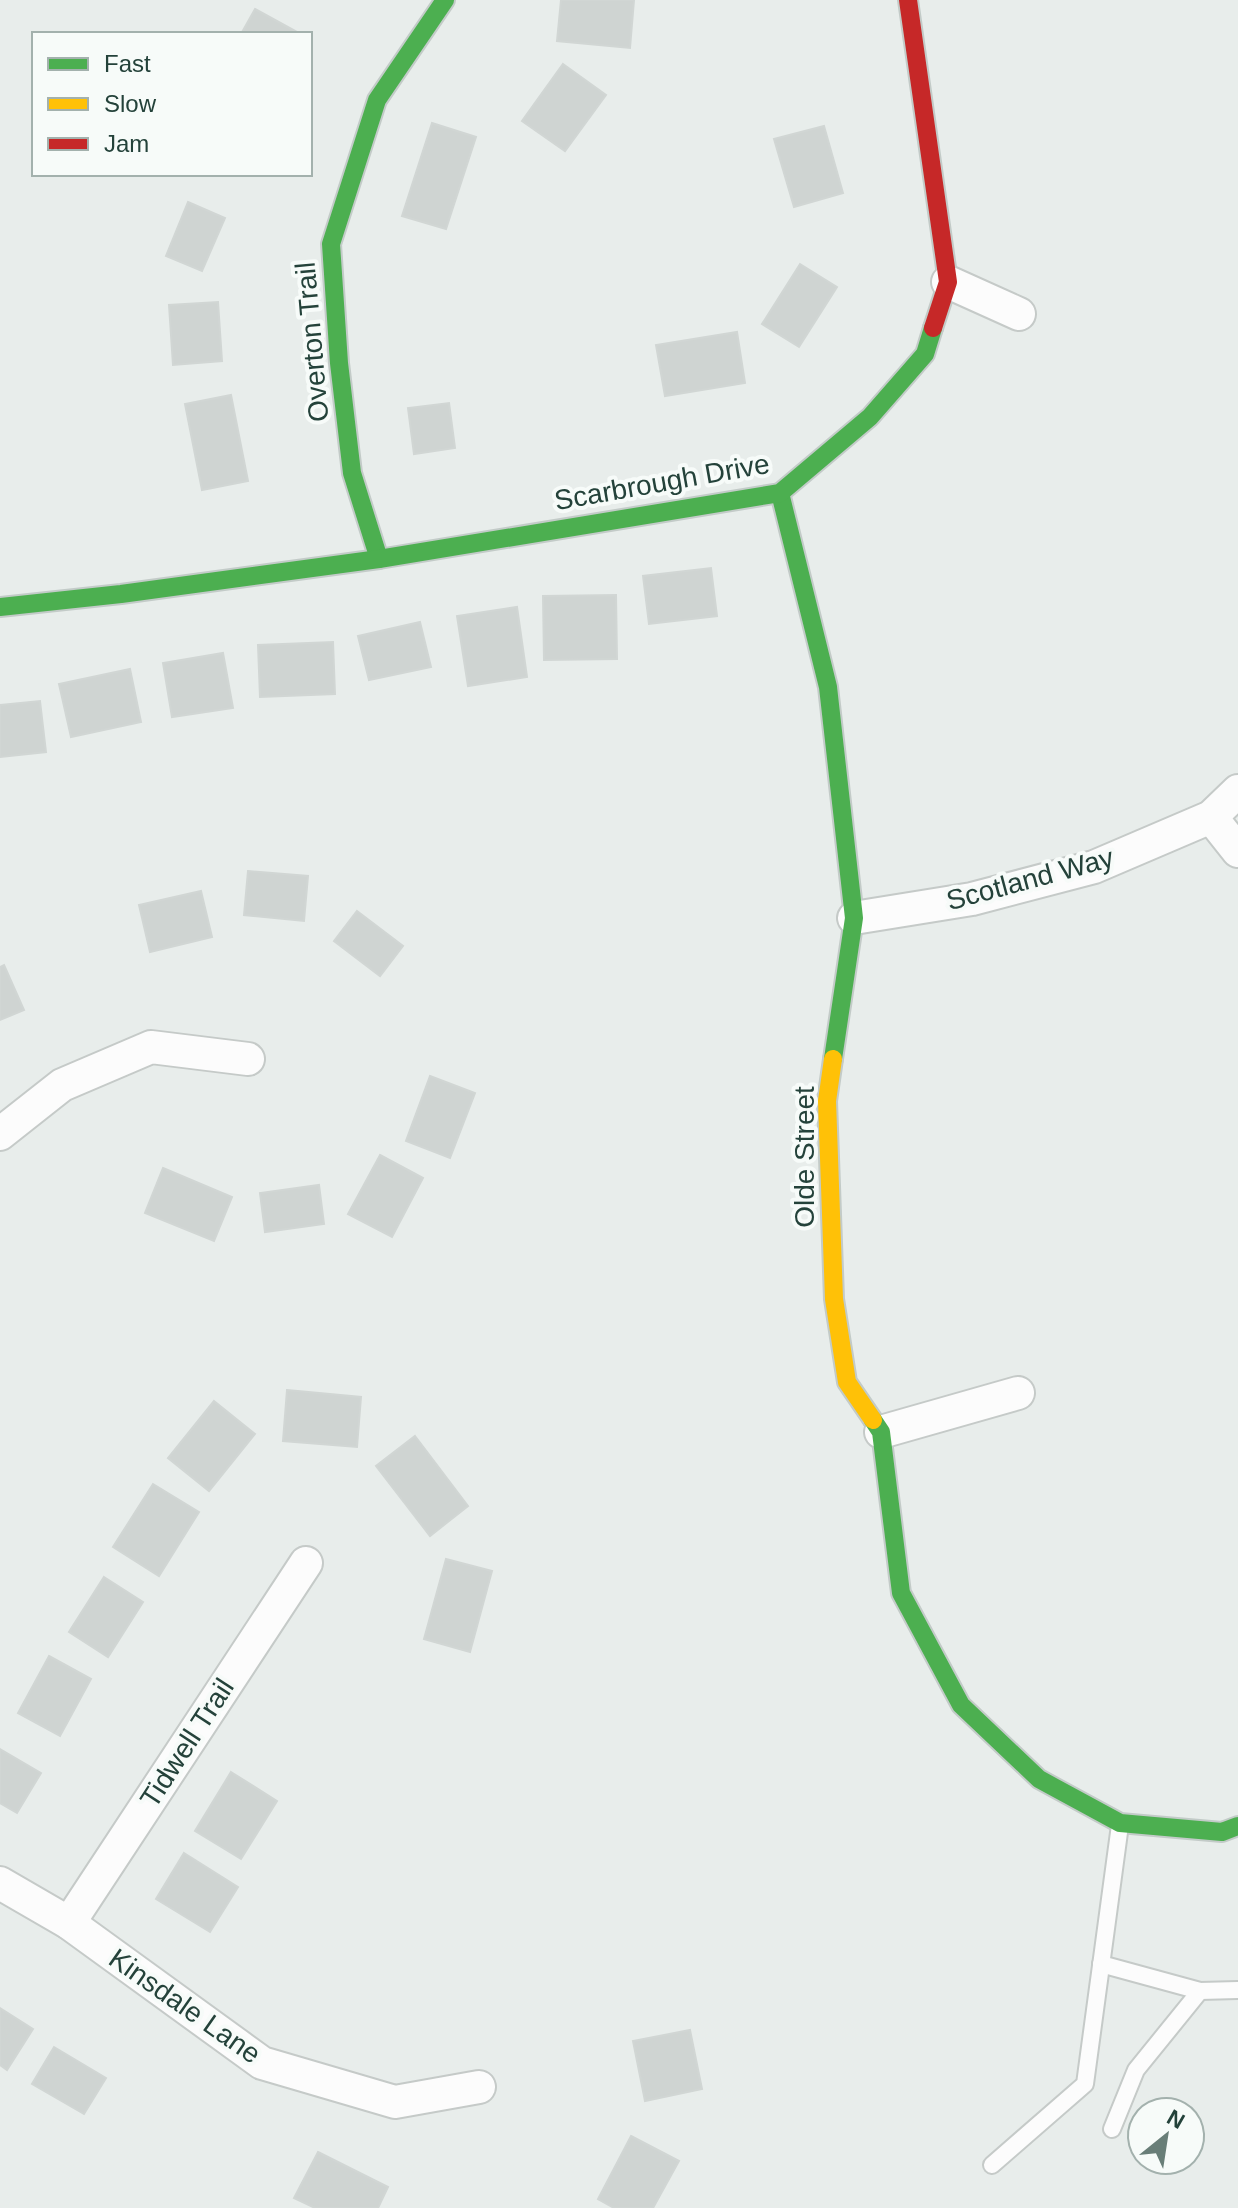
<svg xmlns="http://www.w3.org/2000/svg" width="1238" height="2208" viewBox="0 0 1238 2208" font-family="Arial,sans-serif">
<style>
.building{fill:#cfd4d2;stroke:#d1d6d4;stroke-width:2}
.lines{fill:none;stroke-linecap:round;stroke-linejoin:round}
.lane-casing{stroke:#c5cac8;stroke-width:20}
.street-casing{stroke:#c5cac8;stroke-width:36}
.fast-casing{stroke:#c3cbc8;stroke-width:22}
.slow-casing{stroke:#c3cbc8;stroke-width:22}
.jam-casing{stroke:#c3cbc8;stroke-width:22}
.lane{stroke:#fcfcfc;stroke-width:16}
.street{stroke:#fcfcfc;stroke-width:32}
.fast{stroke:#4caf50;stroke-width:18}
.slow{stroke:#ffc107;stroke-width:18}
.jam{stroke:#c62828;stroke-width:18}
.labels{text-anchor:middle;dominant-baseline:central;stroke-width:8;stroke-linejoin:round;paint-order:stroke}
.street-label{font-size:28px;fill:#24423a;stroke:#f7fbf9}
</style>
<rect width="100%" height="100%" fill="#e8edeb"/>
<!-- building -->
<g class="building">
<polygon points="561,0 634,0 630,48 557,41"/>
<polygon points="255,9 297,32 296,34 241,34"/>
<polygon points="563,64 606,95 565,151 522,121"/>
<polygon points="432,123 476,137 446,229 402,216"/>
<polygon points="824,126 843,193 794,207 774,139"/>
<polygon points="188,202 225,218 202,271 166,256"/>
<polygon points="800,264 837,287 799,347 762,324"/>
<polygon points="218,302 222,361 173,365 169,305"/>
<polygon points="737,332 745,383 665,396 656,345"/>
<polygon points="231,395 248,481 202,490 185,404"/>
<polygon points="449,403 455,448 414,454 408,408"/>
<polygon points="711,568 717,616 649,624 643,576"/>
<polygon points="616,595 617,659 544,660 543,596"/>
<polygon points="517,607 527,677 468,686 457,616"/>
<polygon points="420,622 431,667 369,680 358,636"/>
<polygon points="333,642 335,694 260,697 258,645"/>
<polygon points="223,653 233,708 172,717 163,663"/>
<polygon points="130,669 141,722 71,737 59,684"/>
<polygon points="40,701 46,752 0,757 0,705"/>
<polygon points="248,871 308,876 304,921 244,915"/>
<polygon points="201,891 212,937 150,952 139,905"/>
<polygon points="357,911 403,946 380,976 334,941"/>
<polygon points="4,965 24,1010 0,1020 0,967"/>
<polygon points="430,1076 475,1093 450,1158 406,1141"/>
<polygon points="380,1155 423,1178 392,1237 348,1214"/>
<polygon points="163,1168 232,1197 214,1241 145,1213"/>
<polygon points="319,1185 324,1224 265,1232 260,1193"/>
<polygon points="287,1390 361,1397 357,1447 283,1441"/>
<polygon points="214,1401 255,1434 209,1491 168,1458"/>
<polygon points="415,1436 468,1506 430,1536 376,1466"/>
<polygon points="153,1484 199,1512 159,1576 113,1547"/>
<polygon points="446,1559 492,1571 470,1652 424,1639"/>
<polygon points="104,1577 143,1602 108,1657 69,1632"/>
<polygon points="49,1656 91,1679 60,1736 18,1713"/>
<polygon points="0,1749 41,1773 17,1813 0,1803"/>
<polygon points="231,1772 277,1801 241,1859 195,1831"/>
<polygon points="184,1853 238,1887 210,1932 156,1899"/>
<polygon points="0,2008 33,2029 7,2070 0,2065"/>
<polygon points="690,2030 702,2089 645,2101 633,2041"/>
<polygon points="54,2047 106,2078 84,2114 32,2084"/>
<polygon points="631,2136 679,2161 653,2208 614,2208 598,2199"/>
<polygon points="318,2152 388,2187 378,2208 315,2208 294,2198"/>
</g>
<g class="lines">
<!-- lane casing -->
<g class="lane-casing">
<g id="lane">
<polyline points="1101,1964 1200,1991 1238,1990"/>
<polyline points="1112,2129 1136,2070 1200,1991"/>
<polyline points="992,2165 1085,2084 1120,1825"/>
</g>
</g>
<!-- street casing -->
<g class="street-casing">
<g id="street">
<polyline points="948,282 1019,314"/>
<polyline points="1211,817 1238,851"/>
<polyline points="854,918 972,899 1094,867 1211,817 1238,791"/>
<polyline points="0,1134 62,1085 151,1047 248,1059"/>
<polyline points="881,1432 1018,1393"/>
<polyline points="0,1883 69,1923 262,2063 395,2102 479,2087"/>
<polyline points="69,1923 306,1563"/>
</g>
</g>
<!-- fast casing -->
<g class="fast-casing">
<g id="fast">
<polyline points="780,493 828,687 854,918 833,1059"/>
<polyline points="379,559 352,473 339,363 331,244 377,100 445,0"/>
<polyline points="0,607 121,594 379,559 780,493 870,417 925,354 933,328"/>
<polyline points="873,1420 881,1432 901,1593 961,1705 1039,1779 1120,1823 1222,1832 1238,1826"/>
</g>
</g>
<!-- slow casing -->
<g class="slow-casing">
<polyline id="slow" points="833,1059 827,1101 834,1299 847,1382 873,1420"/>
</g>
<!-- jam casing -->
<g class="jam-casing">
<polyline id="jam" points="908,0 948,282 933,328"/>
</g>
<!-- lane -->
<use href="#lane" class="lane"/>
<!-- street -->
<use href="#street" class="street"/>
<!-- fast -->
<use href="#fast" class="fast"/>
<!-- slow -->
<use href="#slow" class="slow"/>
<!-- jam -->
<use href="#jam" class="jam"/>
</g>
<g class="labels">
<!-- street labels -->
<g class="street-label">
<text transform="translate(312 342) rotate(-95)">Overton Trail</text>
<text transform="translate(662 482) rotate(-10)">Scarbrough Drive</text>
<text transform="translate(1030 879) rotate(-15)">Scotland Way</text>
<text transform="translate(804 1157) rotate(-90)">Olde Street</text>
<text transform="translate(187 1743) rotate(-57)">Tidwell Trail</text>
<text transform="translate(185 2006) rotate(35)">Kinsdale Lane</text>
</g>
</g>
<!-- legend -->
<rect x="32" y="32" width="280" height="144" fill="#f7fbf9" stroke="#a3b1ad" stroke-width="2"/>
<rect x="48" y="58" width="40" height="12" fill="#4caf50" stroke="#a3b1ad" stroke-width="2"/>
<text x="104" y="72" font-size="24" fill="#24423a">Fast</text>
<rect x="48" y="98" width="40" height="12" fill="#ffc107" stroke="#a3b1ad" stroke-width="2"/>
<text x="104" y="112" font-size="24" fill="#24423a">Slow</text>
<rect x="48" y="138" width="40" height="12" fill="#c62828" stroke="#a3b1ad" stroke-width="2"/>
<text x="104" y="152" font-size="24" fill="#24423a">Jam</text>
<!-- north arrow -->
<g transform="translate(1166 2136) rotate(30)"><circle r="38" fill="#f7fbf9" stroke="#a3b1ad" stroke-width="2"/>
<path d="M0-6L14 30L0 20L-14 30Z" fill="#697e78"/>
<text y="-12" font-size="22" font-weight="bold" text-anchor="middle" fill="#24423a">N</text>
</g>
</svg>
